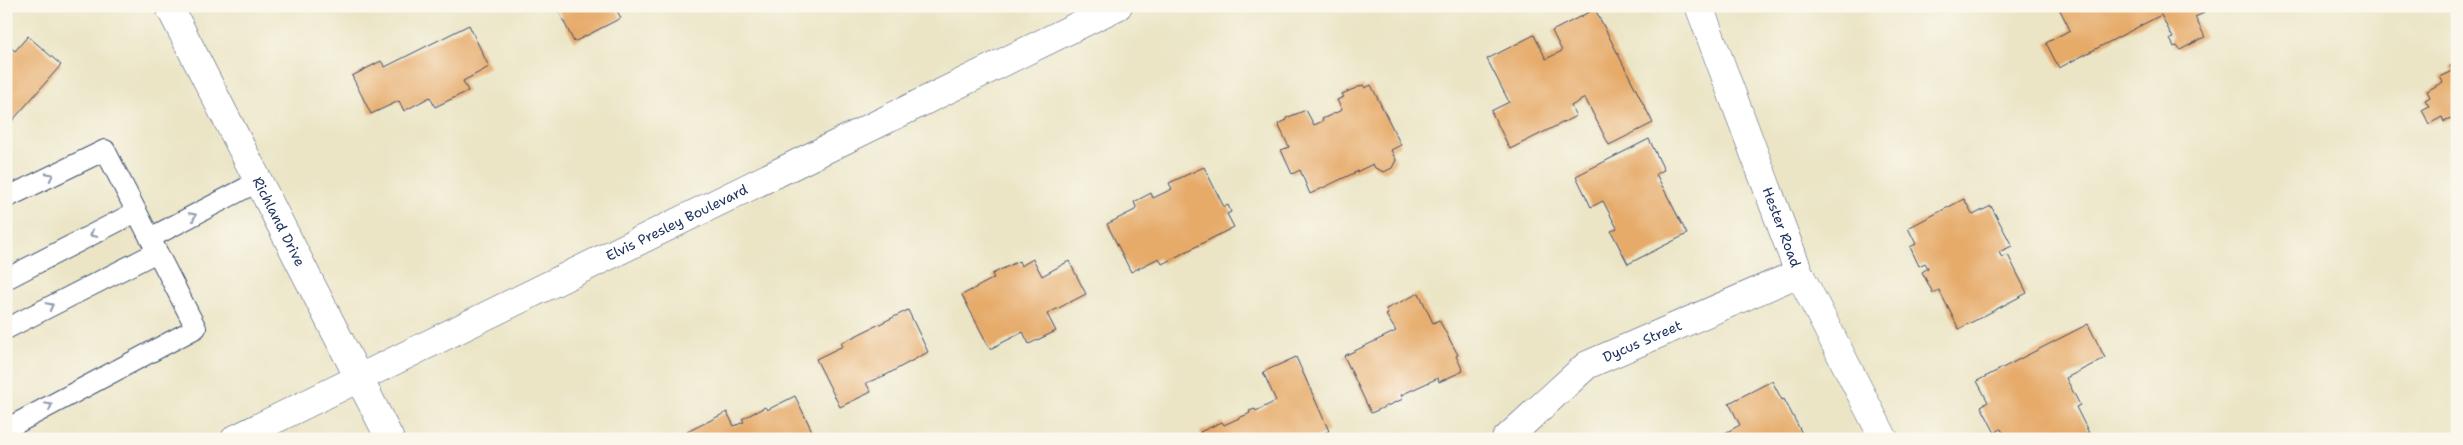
<svg xmlns="http://www.w3.org/2000/svg" width="2463" height="445" viewBox="0 0 2463 445" font-family="'Shantell Sans',sans-serif">
<style>
.building{fill:#e6aa69}
.lines{fill:none;stroke-linecap:round;stroke-linejoin:round}
.service-casing{stroke:#3a4a6e;stroke-width:22}
.minor-casing{stroke:#3a4a6e;stroke-width:29}
.primary-casing{stroke:#3a4a6e;stroke-width:29}
.service{stroke:#fff;stroke-width:20}
.minor{stroke:#fff;stroke-width:28}
.primary{stroke:#fff;stroke-width:28}
.oneway{stroke:#8d97ae}
.labels{text-anchor:middle;dominant-baseline:central;stroke-width:4.5;stroke-linejoin:round;paint-order:stroke}
.street-label{font-size:14px;fill:#1b2f5e;stroke:#fbf7ec}
</style>
<rect width="100%" height="100%" fill="#fbf7ec"/>
<filter id="ink" filterUnits="userSpaceOnUse"><feTurbulence type="fractalNoise" baseFrequency=".02" numOctaves="2"/><feDisplacementMap in="SourceGraphic" scale="10" xChannelSelector="R" yChannelSelector="G"/><feConvolveMatrix kernelMatrix="1 2 1 2 8 2 1 2 1" color-interpolation-filters="sRGB"/></filter>
<filter id="wash" filterUnits="userSpaceOnUse"><feTurbulence type="fractalNoise" baseFrequency=".0096" numOctaves="4" result="noise"/><feDisplacementMap in="SourceGraphic" scale="20" xChannelSelector="R" yChannelSelector="G"/><feGaussianBlur stdDeviation="1.12" result="paint"/><feColorMatrix in="noise" values="0 0 0 0 0 0 0 0 0 0 0 0 0 0 0 0 0 1.4 0 .05"/><feComposite in="paint" operator="in"/></filter>
<g filter="url(#wash)">
<rect width="100%" height="100%" fill="#ebe5c6"/>
<g id="blocks">
<!-- building -->
<g class="building">
<polygon points="556,6 626,6 617,11 621,18 574,42"/>
<polygon points="2058,6 2200,6 2204,13 2195,17 2205,37 2180,50 2177,46 2174,47 2170,39 2173,38 2161,15 2059,68 2046,43 2070,30"/>
<polygon points="1595,9 1653,123 1609,145 1585,98 1571,106 1576,116 1510,149 1491,111 1509,102 1487,59 1534,35 1546,59 1562,51 1552,31"/>
<polygon points="469,25 489,67 463,81 468,91 435,107 430,97 404,111 399,101 371,114 352,76 381,61 385,67"/>
<polygon points="28,36 61,65 6,128 6,44 15,51"/>
<polygon points="2457,63 2457,116 2444,122 2442,117 2429,124 2422,110 2429,106 2425,100 2430,97 2427,91 2443,82 2440,77 2453,71 2450,66"/>
<polygon points="1363,85 1365,88 1371,85 1401,145 1391,150 1396,160 1392,168 1384,172 1375,168 1373,164 1310,194 1300,170 1292,174 1281,150 1289,147 1278,124 1287,120 1286,118 1306,110 1314,125 1323,121 1322,119 1342,110 1337,100 1344,97 1342,94"/>
<polygon points="1649,139 1664,170 1656,174 1687,234 1628,264 1611,231 1617,228 1603,201 1591,207 1576,176"/>
<polygon points="1204,167 1224,207 1228,205 1231,212 1227,214 1234,227 1162,264 1159,258 1131,272 1107,224 1135,210 1136,207 1134,202 1151,193 1153,198 1172,189 1169,183"/>
<polygon points="1964,199 1973,215 1991,206 2012,246 1999,252 2002,258 2008,255 2027,293 1959,329 1939,290 1933,293 1922,272 1928,268 1925,263 1919,266 1910,247 1916,244 1908,228"/>
<polygon points="1033,259 1042,276 1069,261 1086,294 1047,314 1056,331 1029,344 1023,332 990,349 962,295 994,278 992,274 1019,261 1021,266"/>
<polygon points="1419,293 1433,323 1439,320 1458,355 1456,356 1463,371 1439,382 1438,378 1401,395 1403,399 1371,413 1344,356 1396,331 1386,315 1388,314 1386,309"/>
<polygon points="908,310 928,352 886,375 866,383 871,392 840,407 816,359 843,346 841,343"/>
<polygon points="2088,324 2105,358 2066,378 2080,405 2076,407 2089,433 2085,435 2086,437 2006,439 2001,429 1995,433 1981,406 1988,402 1977,381"/>
<polygon points="1296,357 1329,431 1312,439 1203,439 1200,432 1222,422 1224,425 1250,413 1249,411 1255,409 1256,411 1276,401 1263,372"/>
<polygon points="1772,381 1782,400 1784,399 1805,439 1714,439 1740,425 1729,403"/>
<polygon points="795,396 816,439 690,439 687,432 727,412 734,426 744,422 742,419 765,407 767,410"/>
</g>
</g>
</g>
<g filter="url(#ink)">
<use href="#blocks" fill-opacity="0" stroke="#3a4a6e" stroke-width="1"/>
<g class="lines">
<!-- service casing -->
<g class="service-casing">
<g id="service">
<polyline points="6,198 105,150 196,328 6,429"/>
<polyline points="150,238 259,181"/>
<polyline points="6,279 136,212"/>
<polyline points="6,329 157,252"/>
</g>
</g>
<!-- minor casing -->
<g class="minor-casing">
<g id="minor">
<path id="s1" d="M 169,6 L 390,439"/>
<path id="s2" d="M 1699,6 L 1799,273 L 1884,439"/>
<path id="s3" d="M 1506,439 L 1587,365 L 1799,273"/>
</g>
</g>
<!-- primary casing -->
<g class="primary-casing">
<g id="primary">
<path id="s4" d="M 235,439 L 1118,6"/>
</g>
</g>
<!-- service -->
<use href="#service" class="service"/>
<!-- minor -->
<use href="#minor" class="minor"/>
<!-- primary -->
<use href="#primary" class="primary"/>
</g>
<!-- one-way arrows -->
<defs><path id="oneway-chevron" d="M-2-3.5L2.5 0L-2 3.5" fill="none" stroke-width="1.6" stroke-linecap="round" stroke-linejoin="round" transform="scale(1.25)"/></defs>
<g class="oneway">
<use href="#oneway-chevron" transform="translate(50 176) rotate(-27)"/>
<use href="#oneway-chevron" transform="translate(193 216) rotate(-28)"/>
<use href="#oneway-chevron" transform="translate(93 234) rotate(152)"/>
<use href="#oneway-chevron" transform="translate(50 306) rotate(-27)"/>
<use href="#oneway-chevron" transform="translate(49 406) rotate(-28)"/>
</g>
</g>
<g class="labels">
<!-- street labels -->
<g class="street-label">
<text stroke="none"><textPath href="#s1" startOffset="242">Richland Drive</textPath></text>
<text stroke="none"><textPath href="#s4" startOffset="492">Elvis Presley Boulevard</textPath></text>
<text stroke="none"><textPath href="#s2" startOffset="236">Hester Road</textPath></text>
<text stroke="none"><textPath href="#s3" startOffset="170">Dycus Street</textPath></text>
</g>
</g>
<!-- margin -->
<rect width="2463" height="445" fill="none" stroke="#fbf7ec" stroke-width="25"/>
</svg>
